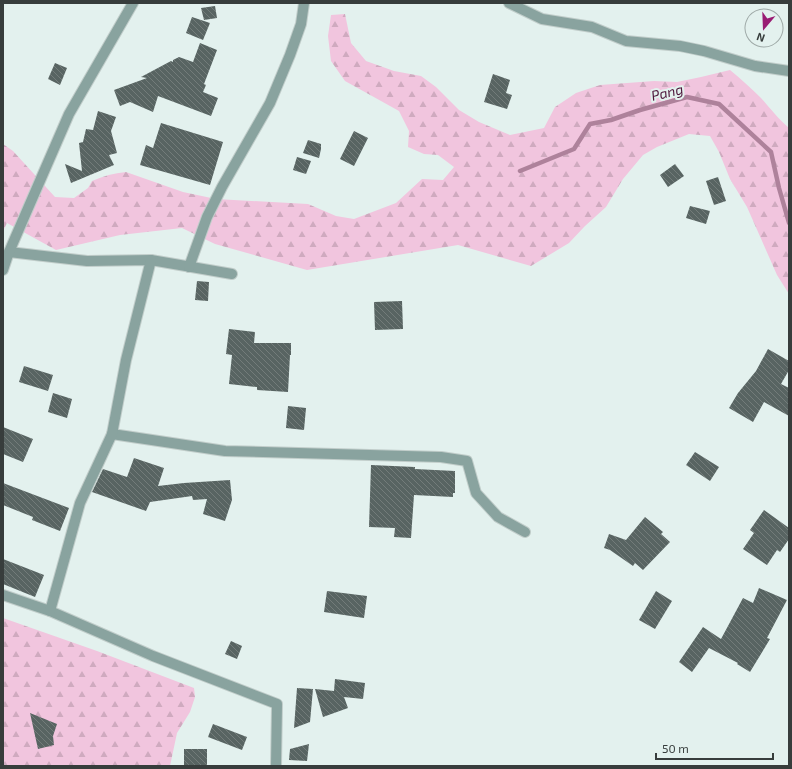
<svg xmlns="http://www.w3.org/2000/svg" width="792" height="769" viewBox="0 0 792 769" font-family="'Exo 2',sans-serif">
<style>
.forest{fill:url(#forest-firs)}
.lines{fill:none;stroke-linecap:round;stroke-linejoin:round}
.stream{stroke:#ae829b;stroke-width:4.5}
.building{fill:url(#building-back-hatch)}
.minor-casing{stroke:#c1cdca;stroke-width:12}
.minor{stroke:#89a39f;stroke-width:10}
.labels{text-anchor:middle;dominant-baseline:central;stroke-width:4;stroke-linejoin:round;paint-order:stroke}
.water-label{font-size:14px;font-style:italic;fill:#4d153a;stroke:#e3f1ee}
</style>
<defs>
<pattern id="forest-firs" width="22" height="20" patternUnits="userSpaceOnUse"><rect width="22" height="20" fill="#f1c5de"/><path d="M5 1l3.5 6h-7zM16 11l3.5 6h-7z" fill="#cfaabf"/></pattern>
<pattern id="building-back-hatch" width="6" height="6" patternUnits="userSpaceOnUse"><rect width="6" height="6" fill="#586462"/><path d="M-1 5l2 2M0 0l6 6M5-1l2 2" fill="none" stroke="#737c7a"/></pattern>
</defs>
<rect width="100%" height="100%" fill="#e3f1ee"/>
<!-- forest -->
<g class="forest">
<path d="M 345,14 L 351,43 L 366,61 L 394,71 L 421,76 L 436,87 L 459,110 L 479,122 L 510,135 L 544,128 L 555,107 L 576,93 L 600,85 L 654,81 L 677,82 L 701,77 L 730,70 C 741,79 751,88 761,98 C 770,108 778,119 789,128 L 789,294 L 777,275 L 747,207 L 730,179 L 719,152 L 710,136 L 689,134 L 657,147 L 643,155 L 623,179 L 606,207 L 585,226 L 569,243 L 531,266 L 458,245 L 307,270 L 215,244 L 182,228 L 120,235 L 56,250 L 7,223 L 3,231 L 3,144 L 13,151 L 55,197 L 74,198 L 88,188 L 92,181 C 103,176 114,173 126,172 L 183,192 L 216,199 L 308,204 L 336,216 L 354,219 L 396,203 L 422,179 L 443,180 L 454,167 L 438,155 L 424,154 L 408,147 L 409,131 L 399,111 L 345,81 L 331,61 L 328,36 L 331,15 Z"/>
<polygon points="3,618 97,651 194,688 195,697 190,712 177,733 170,766 3,766"/>
</g>
<g class="lines">
<!-- stream -->
<polyline class="stream" points="520,171 574,149 590,124 611,120 640,110 687,97 719,104 771,152 779,188 789,223"/>
</g>
<!-- building -->
<g class="building">
<polygon points="215,6 217,18 204,20 201,8"/>
<polygon points="192,17 210,23 203,40 186,33"/>
<polygon points="200,43 217,50 204,84 206,85 203,92 218,98 211,116 158,96 153,112 130,102 120,106 114,90 147,78 141,77 171,61 173,62 173,60 179,57 193,62"/>
<polygon points="55,63 67,68 60,85 48,79"/>
<polygon points="493,74 510,80 506,93 512,95 507,109 484,102"/>
<polygon points="98,111 116,117 111,131 117,153 109,155 114,165 71,183 65,164 82,171 79,143 83,142 86,129 93,130"/>
<polygon points="161,123 223,142 210,185 140,165 146,145 153,148"/>
<polygon points="354,131 368,138 354,166 340,159"/>
<polygon points="308,140 321,144 321,149 319,158 303,153"/>
<polygon points="297,157 311,161 306,174 293,170"/>
<polygon points="675,164 684,176 668,187 660,175"/>
<polygon points="718,177 726,201 714,205 706,181"/>
<polygon points="690,206 710,211 706,224 686,218"/>
<polygon points="197,281 209,282 208,301 195,300"/>
<polygon points="402,301 403,329 375,330 374,302"/>
<polygon points="229,329 255,332 254,343 291,343 291,355 290,355 288,392 257,390 257,387 229,384 232,355 226,354"/>
<polygon points="768,349 789,361 789,370 781,384 789,388 789,416 764,402 753,422 729,408 738,393 756,371"/>
<polygon points="24,366 53,375 48,391 19,382"/>
<polygon points="53,393 72,399 67,418 48,412"/>
<polygon points="288,406 306,408 304,430 286,428"/>
<polygon points="3,427 33,439 23,462 3,454"/>
<polygon points="695,452 719,467 710,481 686,465"/>
<polygon points="134,458 164,468 158,486 184,483 230,480 232,500 225,521 203,514 207,499 193,500 192,496 150,502 146,511 92,492 103,469 127,477"/>
<polygon points="371,465 415,467 415,469 455,471 455,493 453,493 453,497 414,495 411,538 394,537 395,528 369,527"/>
<polygon points="3,483 69,508 60,531 32,520 33,517 3,505"/>
<polygon points="764,510 789,528 789,539 780,552 777,550 767,565 743,549 754,533 750,530"/>
<polygon points="645,517 663,532 661,534 670,542 643,570 635,563 633,566 610,550 604,548 609,534 626,540"/>
<polygon points="3,559 44,575 35,597 3,584"/>
<polygon points="759,588 787,600 767,638 770,639 750,672 737,664 738,663 709,648 692,672 679,662 703,627 721,639 743,598 753,603"/>
<polygon points="327,591 367,596 364,618 324,612"/>
<polygon points="656,591 672,601 655,629 639,620"/>
<polygon points="231,641 242,646 237,659 225,654"/>
<polygon points="335,679 365,683 363,699 344,697 348,708 323,717 315,689 334,691"/>
<polygon points="297,688 313,689 310,722 294,728"/>
<polygon points="30,713 57,724 53,736 54,745 38,749"/>
<polygon points="213,724 247,737 242,750 208,737"/>
<polygon points="309,744 307,761 289,760 290,749"/>
<rect x="184" y="749" width="23" height="17"/>
</g>
<g class="lines">
<!-- minor casing -->
<g class="minor-casing">
<g id="minor">
<polyline points="509,3 542,19 592,27 626,41 680,46 704,51 755,66 789,71"/>
<polyline points="9,252 87,261 151,260 232,274"/>
<polyline points="189,267 207,217 222,187 270,103 290,55 301,24 304,3"/>
<polyline points="3,270 9,252 69,114 133,3"/>
<polyline points="112,434 225,451 441,457 467,461 476,493 498,517 525,532"/>
<polyline points="3,595 50,611 153,656 277,704 276,766"/>
<polyline points="50,611 80,503 112,434 126,360 151,260"/>
</g>
</g>
<!-- minor -->
<use href="#minor" class="minor"/>
</g>
<g class="labels">
<!-- water labels -->
<g class="water-label">
<text transform="translate(667 92) rotate(-13)">Pang</text>
</g>
</g>
<!-- border -->
<rect width="792" height="769" fill="none" stroke="#373d3c" stroke-width="8"/>
<!-- north arrow -->
<g transform="translate(764 28) rotate(199)"><circle r="19" fill="#e3f1ee" stroke="#9ea9a7"/>
<path d="M0-3L7 15L0 10L-7 15Z" fill="#991c73"/>
<text y="-6" font-size="11" font-weight="bold" text-anchor="middle" fill="#373d3c">N</text>
</g>
<!-- scale -->
<path d="M656 753v6h117v-6" fill="none" stroke="#373d3c" stroke-width="2"/>
<text x="662" y="753" font-size="12" fill="#373d3c" stroke="#e3f1ee" stroke-width="3" paint-order="stroke">50 m</text>
</svg>
